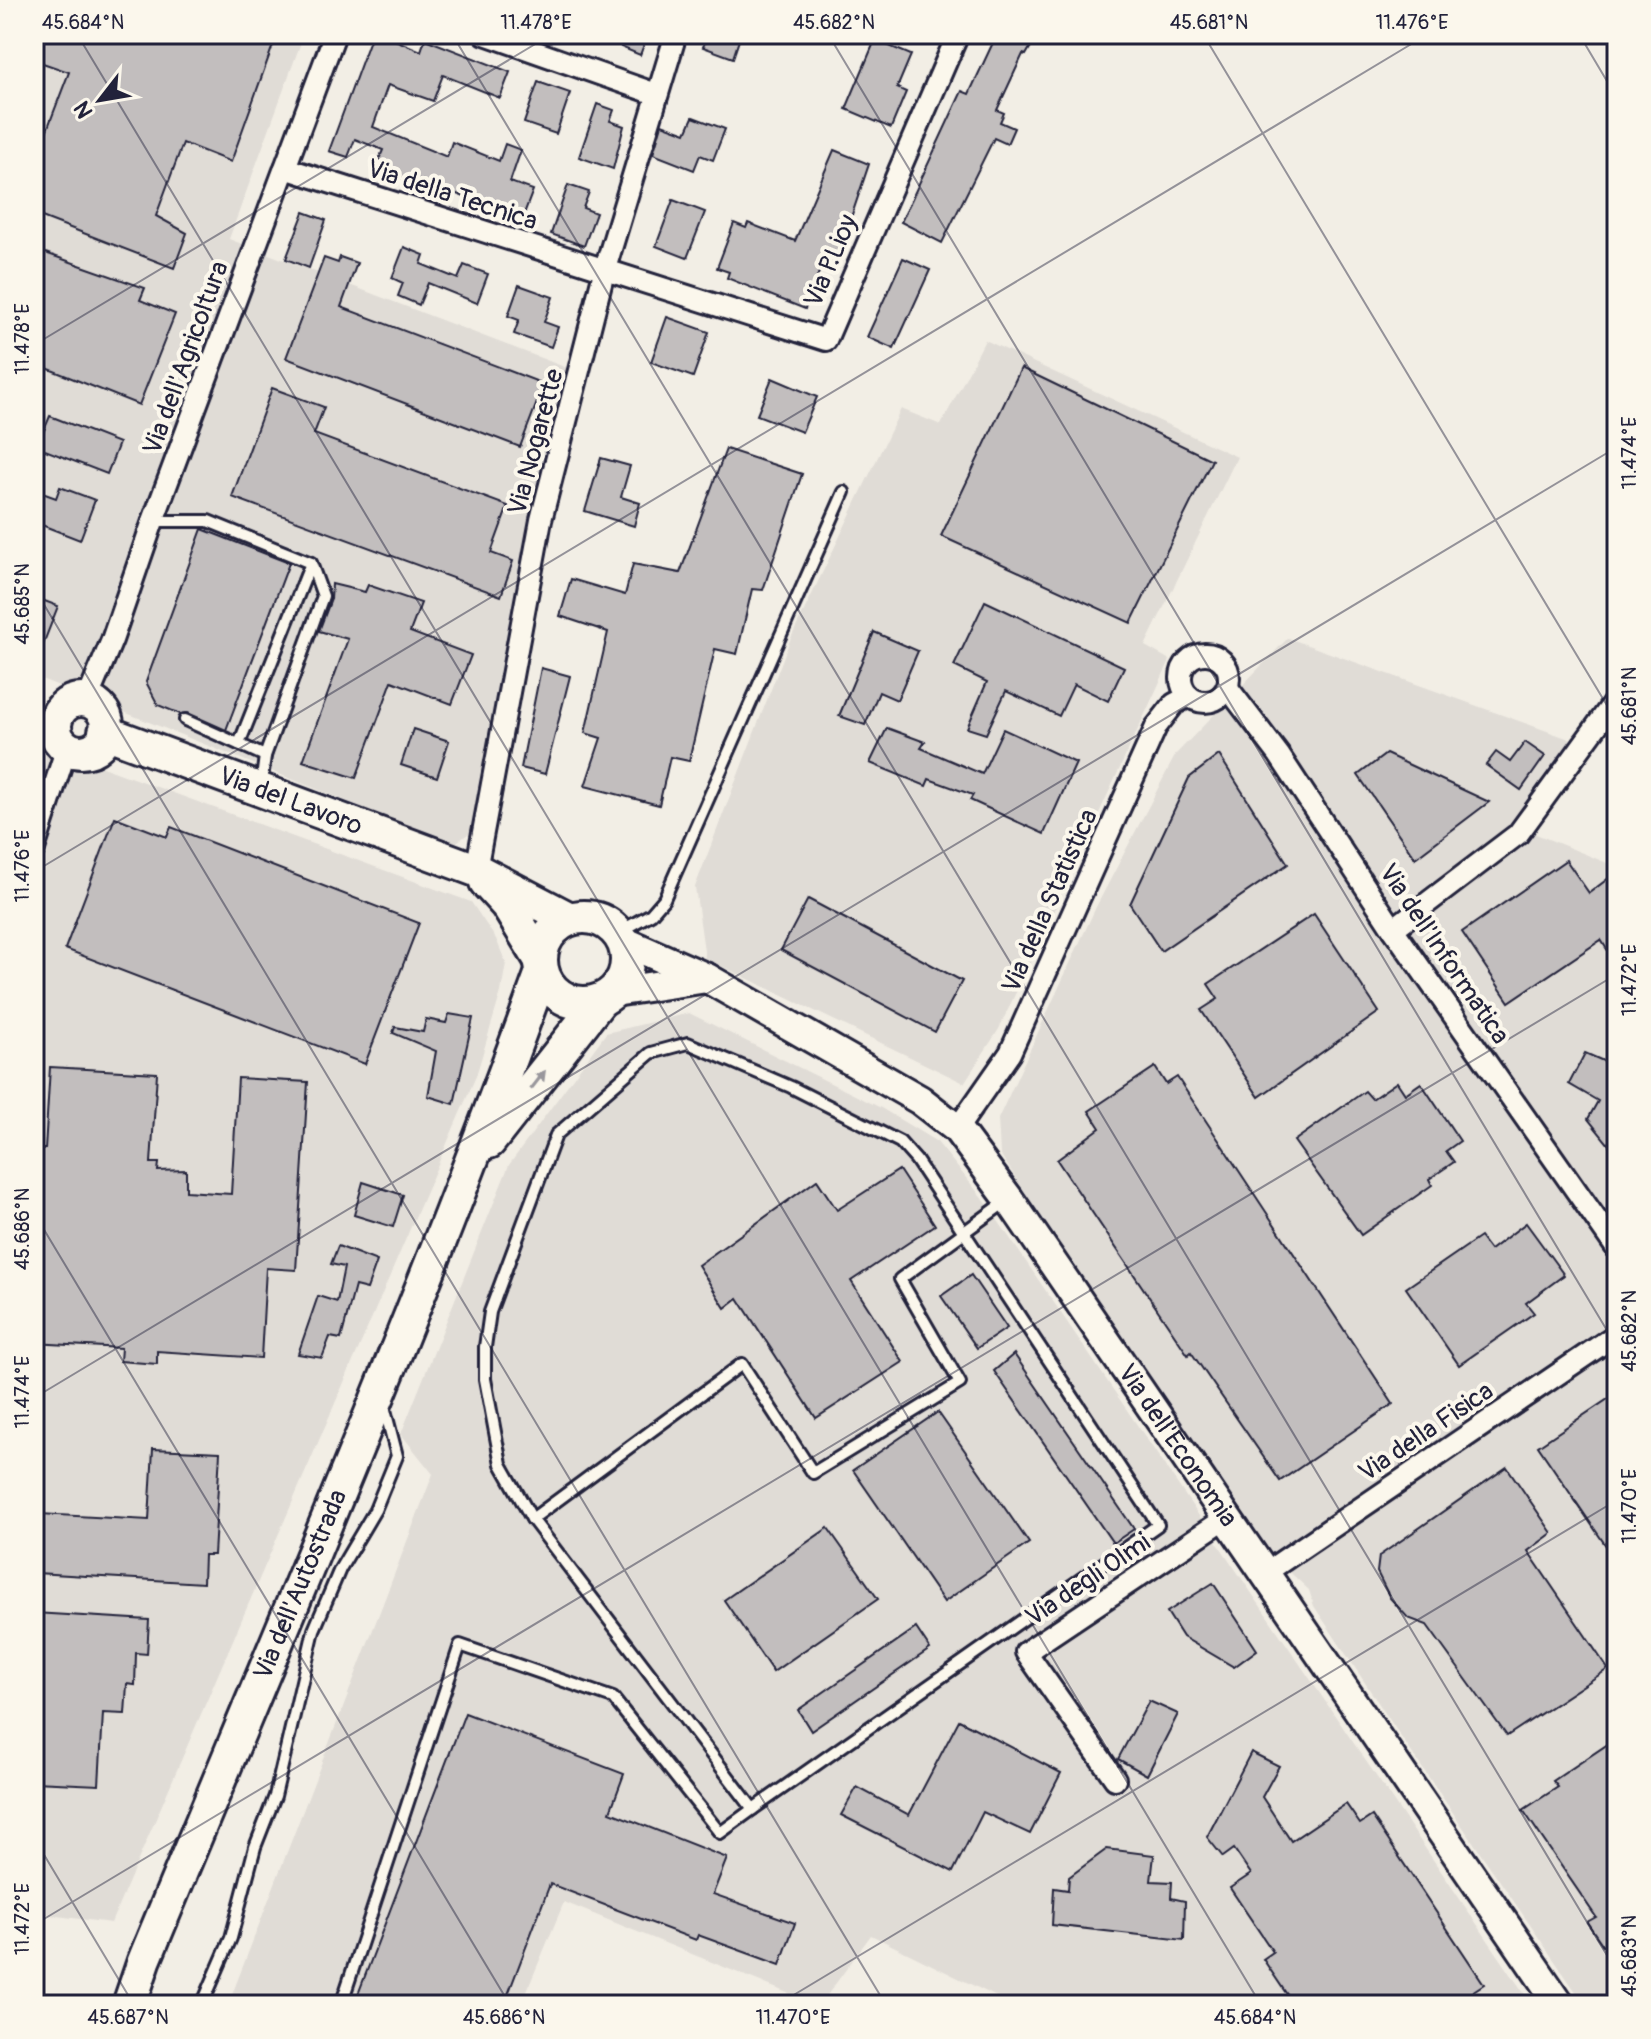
<svg xmlns="http://www.w3.org/2000/svg" width="1651" height="2039" viewBox="0 0 1651 2039" font-family="Pangolin,sans-serif">
<style>
.built{fill:#e0dcd6}
.building{fill:#c2bebe;stroke:#22223b;stroke-width:2}
.lines{fill:none;stroke-linecap:round;stroke-linejoin:round}
.lane-casing{stroke:#22223b;stroke-width:16}
.street-casing{stroke:#22223b;stroke-width:26}
.secondary-casing{stroke:#22223b;stroke-width:34}
.primary-casing{stroke:#22223b;stroke-width:38}
.lane{stroke:#fbf7ec;stroke-width:10}
.street{stroke:#fbf7ec;stroke-width:20}
.secondary{stroke:#fbf7ec;stroke-width:28}
.primary{stroke:#fbf7ec;stroke-width:32}
.oneway{fill:#99979c}
.ticks{fill:none;stroke:#22223b;stroke-width:2;stroke-opacity:0.45}
.labels{text-anchor:middle;dominant-baseline:central;stroke-width:8;stroke-linejoin:round;paint-order:stroke}
.street-label{font-size:26px;fill:#22223b;stroke:#fbf7ec}
.neatline{fill:none;stroke:#22223b;stroke-width:3}
.ticks-label{font-size:20px;text-anchor:middle;fill:#22223b}
</style>
<rect width="100%" height="100%" fill="#f2eee5"/>
<filter id="ink" filterUnits="userSpaceOnUse"><feTurbulence type="fractalNoise" baseFrequency=".0125" numOctaves="2"/><feDisplacementMap in="SourceGraphic" scale="16" xChannelSelector="R" yChannelSelector="G"/><feConvolveMatrix kernelMatrix="1 2 1 2 8 2 1 2 1" color-interpolation-filters="sRGB"/></filter>
<g filter="url(#ink)">
<!-- built -->
<g class="built">
<polygon points="34,34 304,34 229,239 567,368 475,829 454,844 34,676"/>
<polygon points="985,340 1237,457 1145,646 1170,660 999,1029 964,1083 705,958 695,887 790,640 901,409 941,425"/>
<polygon points="1288,638 1586,745 1526,830 1617,867 1617,2005 1585,2005 1401,1737 1314,1606 1309,1590 1252,1537 1000,1154 998,1119 1096,907 1176,754"/>
<polygon points="34,742 471,902 496,939 506,963 501,992 476,1076 111,1923 34,1913"/>
<polygon points="689,1013 881,1108 937,1142 984,1200 1532,2005 1013,2005 871,1935 820,2005 817,2005 564,1902 521,2005 228,2005 433,1474 401,1434 509,1165 606,1033"/>
</g>
<!-- building -->
<g class="building">
<polygon points="34,34 99,34 121,42 124,34 277,34 231,162 183,143 156,216 187,233 174,268 34,214 34,164 69,72 34,60"/>
<polygon points="372,34 381,34 421,51 425,39 510,72 500,98 443,75 433,101 388,85 373,127 447,157 452,142 499,161 505,144 521,150 510,182 533,190 519,227 503,221 505,216 487,209 488,206 410,176 408,182 375,169 383,150 355,139 348,157 329,151"/>
<polygon points="626,34 648,34 640,55 621,47"/>
<polygon points="708,34 741,34 733,58 703,47"/>
<polygon points="997,34 1038,34 1026,55 1023,54 997,110 1004,113 1000,122 1014,128 1007,144 994,138 942,243 901,222 962,91 969,94"/>
<polygon points="875,40 911,55 897,88 906,92 891,128 846,109"/>
<polygon points="538,82 570,93 556,134 524,123"/>
<polygon points="597,104 614,110 610,121 624,126 613,169 579,157"/>
<polygon points="693,117 725,129 713,160 700,155 694,170 653,154 662,124 686,133"/>
<polygon points="834,150 869,164 834,268 822,264 805,309 727,278 729,272 717,268 734,223 746,228 748,223 795,241"/>
<polygon points="568,185 589,192 583,208 596,213 584,246 551,234"/>
<polygon points="673,200 705,212 687,258 656,246"/>
<polygon points="304,212 326,220 309,268 286,259"/>
<polygon points="404,247 424,255 421,264 458,279 464,265 488,274 477,303 428,283 419,305 398,296 403,283 392,278"/>
<polygon points="34,249 145,288 140,300 175,314 139,405 34,363"/>
<polygon points="340,257 357,263 341,307 544,384 520,447 286,358 324,258 338,263"/>
<polygon points="903,258 930,270 894,349 867,337"/>
<polygon points="519,285 553,297 544,322 558,327 551,347 514,334 519,320 508,316"/>
<polygon points="667,317 709,332 693,377 651,362"/>
<polygon points="1021,368 1212,460 1131,623 941,536"/>
<polygon points="772,378 817,397 802,432 757,415"/>
<polygon points="272,388 324,407 314,434 508,506 491,553 513,561 501,596 232,497"/>
<polygon points="50,416 119,443 107,474 37,447"/>
<polygon points="726,449 802,474 763,590 752,589 737,654 715,649 689,761 670,757 659,805 585,786 601,738 585,733 608,632 560,616 571,579 625,595 633,564 680,573"/>
<polygon points="601,458 630,466 621,497 640,503 634,526 585,511"/>
<polygon points="60,487 95,500 80,540 34,522 34,490 56,498"/>
<polygon points="202,529 289,563 226,730 188,713 180,714 158,705 146,682"/>
<polygon points="332,584 365,592 368,585 421,603 410,632 471,655 452,704 392,681 356,778 303,761 348,639 319,631 331,599"/>
<polygon points="34,597 58,606 35,665 34,664"/>
<polygon points="985,601 1124,667 1108,701 1074,684 1059,716 1006,691 986,734 967,728 987,682 954,666"/>
<polygon points="874,632 918,651 897,700 879,692 865,725 839,716"/>
<polygon points="541,668 570,676 545,774 521,768"/>
<polygon points="887,728 925,742 921,748 982,774 1003,729 1076,763 1044,834 970,800 973,795 929,779 926,786 870,763"/>
<polygon points="413,729 449,741 437,777 401,765"/>
<polygon points="1525,742 1545,756 1521,790 1486,765 1496,752 1510,762"/>
<polygon points="1386,754 1489,802 1415,858 1358,775"/>
<polygon points="1219,755 1288,864 1161,951 1130,904 1189,778"/>
<polygon points="115,817 167,837 171,827 419,923 365,1064 65,949"/>
<polygon points="1566,860 1589,893 1609,878 1617,889 1617,965 1601,940 1509,1002 1462,932"/>
<polygon points="808,899 962,981 935,1032 781,950"/>
<polygon points="1314,914 1379,1012 1259,1097 1201,1010 1218,999 1208,984"/>
<polygon points="449,1014 473,1018 454,1104 428,1096 436,1051 393,1033 395,1027 423,1032 426,1019 446,1023"/>
<polygon points="1585,1053 1617,1067 1617,1155 1588,1119 1598,1101 1569,1084"/>
<polygon points="50,1067 157,1073 151,1163 159,1163 158,1171 186,1170 186,1191 231,1194 238,1078 308,1082 296,1270 266,1268 261,1358 157,1351 157,1364 120,1361 121,1348 34,1343 34,1149 45,1149"/>
<polygon points="1155,1067 1166,1084 1177,1077 1393,1404 1280,1481 1191,1352 1188,1355 1057,1160 1100,1128 1089,1111"/>
<polygon points="1397,1082 1405,1094 1421,1083 1460,1141 1446,1151 1454,1162 1429,1179 1432,1185 1361,1235 1294,1141 1365,1091 1372,1099"/>
<polygon points="899,1170 935,1225 851,1281 903,1362 816,1418 738,1298 725,1308 698,1265 817,1180 837,1210"/>
<polygon points="363,1182 403,1195 393,1227 354,1215"/>
<polygon points="1526,1223 1564,1275 1526,1303 1534,1313 1459,1365 1406,1288 1480,1237 1490,1250"/>
<polygon points="338,1246 377,1261 367,1289 355,1286 341,1339 330,1337 322,1358 298,1354 318,1296 337,1302 344,1267 331,1264"/>
<polygon points="971,1275 1007,1328 977,1348 941,1296"/>
<polygon points="1014,1354 1134,1529 1113,1543 994,1371"/>
<polygon points="1617,1393 1617,1562 1538,1446"/>
<polygon points="938,1412 1029,1543 944,1602 853,1470"/>
<polygon points="153,1449 220,1452 214,1555 204,1555 203,1583 36,1573 40,1514 149,1520"/>
<polygon points="1507,1467 1552,1533 1528,1551 1608,1669 1507,1736 1427,1625 1408,1618 1390,1598 1377,1572 1379,1556"/>
<polygon points="828,1528 878,1599 773,1672 724,1600"/>
<polygon points="1213,1583 1257,1650 1234,1667 1183,1637 1167,1612"/>
<polygon points="34,1613 149,1620 147,1654 136,1653 135,1685 127,1684 125,1714 103,1713 99,1785 34,1782"/>
<polygon points="916,1628 930,1649 811,1731 798,1710"/>
<polygon points="1149,1701 1178,1714 1147,1775 1118,1759"/>
<polygon points="465,1713 624,1774 610,1812 727,1858 713,1894 795,1923 780,1965 698,1935 696,1940 550,1884 504,2005 354,2005"/>
<polygon points="959,1720 1061,1773 1030,1834 983,1812 953,1872 841,1815 857,1787 909,1815"/>
<polygon points="1617,1738 1617,1966 1587,1922 1596,1917 1523,1810 1558,1787 1553,1781"/>
<polygon points="1251,1752 1279,1766 1262,1797 1291,1841 1346,1804 1360,1824 1372,1816 1484,1984 1452,2005 1294,2005 1263,1959 1273,1952 1230,1888 1251,1874 1234,1849 1223,1857 1207,1837"/>
<polygon points="1107,1849 1154,1855 1151,1881 1172,1882 1171,1898 1185,1901 1184,1940 1052,1925 1054,1888 1068,1890 1069,1877"/>
</g>
<g class="lines">
<!-- lane casing -->
<g class="lane-casing">
<g id="lane">
<polyline points="153,521 208,521 311,563 323,596 265,756 261,787"/>
<polyline points="185,720 265,756"/>
<polyline points="239,744 311,563"/>
<polyline points="617,933 651,914 664,899 844,492"/>
<polyline points="532,1519 501,1464 485,1379 485,1347 490,1312 556,1135 651,1053 688,1043 791,1087 900,1142 916,1160 1158,1525 753,1809"/>
<polyline points="202,2005 231,1938 255,1847 275,1796 314,1630 340,1569 375,1510 397,1456 384,1406"/>
<polyline points="341,2005 460,1645 613,1698 720,1833 753,1809 532,1519 742,1364 813,1473 960,1383 900,1279 1008,1200"/>
</g>
</g>
<!-- street casing -->
<g class="street-casing">
<g id="street">
<polyline points="485,34 656,94"/>
<polyline points="285,168 826,340 958,34"/>
<circle cx="1205" cy="678" r="24"/>
<polyline points="1228,688 1279,755 1393,929 1617,1249"/>
<polyline points="87,700 112,640 153,521 335,34"/>
<polyline points="34,849 67,747"/>
<polyline points="476,870 541,520 604,272 676,34"/>
<polyline points="1393,929 1518,834 1617,698"/>
<polyline points="957,1129 1010,1053 1156,727 1174,704 1189,696"/>
<polyline points="1265,1573 1617,1334"/>
<polyline points="1115,1779 1026,1652 1226,1518"/>
</g>
</g>
<!-- secondary casing -->
<g class="secondary-casing">
<g id="secondary">
<path id="s1" d="M 623,941 L 707,978 L 920,1100 L 957,1129 L 1009,1199 L 1560,2005"/>
<polyline points="614,992 707,978"/>
</g>
</g>
<!-- primary casing -->
<g class="primary-casing">
<g id="primary">
<circle cx="81" cy="726" r="26"/>
<path id="s2" d="M 105,732 L 476,870 L 570,919"/>
<polyline points="486,882 507,905 540,959"/>
<circle cx="584" cy="960" r="43"/>
<polyline points="489,1142 600,1001"/>
<path id="s3" d="M 129,2005 L 144,1961 C 280,1632 421,1306 542,972"/>
</g>
</g>
<!-- lane -->
<use href="#lane" class="lane"/>
<!-- street -->
<use href="#street" class="street"/>
<!-- secondary -->
<use href="#secondary" class="secondary"/>
<!-- primary -->
<use href="#primary" class="primary"/>
</g>
<!-- one-way arrows -->
<defs><path id="oneway-solid" d="M-6-.8H1V-3.2L6.5 0L1 3.2V.8H-6Z" transform="scale(2)"/></defs>
<use class="oneway" href="#oneway-solid" transform="translate(538 1080) rotate(-52)"/>
</g>
<!-- ticks -->
<path class="ticks" d="M 77,34 L 1261,2005M 452,34 L 1617,1972M 828,34 L 1617,1347M 1203,34 L 1617,722M 1579,34 L 1617,98M 34,345 L 552,34M 34,588 L 886,2005M 34,872 L 1428,34M 34,1213 L 510,2005M 34,1398 L 1617,447M 34,1838 L 134,2005M 34,1925 L 1617,974M 777,2005 L 1617,1500"/>
<g class="labels">
<!-- street labels -->
<g class="street-label">
<text transform="translate(452 195) rotate(18)">Via della Tecnica</text>
<text transform="translate(831 261) rotate(-67)">Via P.Lioy</text>
<text transform="translate(186 358) rotate(-70)">Via dell'Agricoltura</text>
<text transform="translate(536 442) rotate(-75)">Via Nogarette</text>
<text stroke="none"><textPath href="#s2" startOffset="198">Via del Lavoro</textPath></text>
<text transform="translate(1050 901) rotate(-66)">Via della Statistica</text>
<text transform="translate(1444 954) rotate(56)">Via dell'Informatica</text>
<text transform="translate(1426 1432) rotate(-34)">Via della Fisica</text>
<text stroke="none"><textPath href="#s1" startOffset="770">Via dell'Economia</textPath></text>
<text transform="translate(1088 1580) rotate(-34)">Via degli Olmi</text>
<text stroke="none"><textPath href="#s3" startOffset="454">Via dell'Autostrada</textPath></text>
</g>
</g>
<!-- margin -->
<rect width="1651" height="2039" fill="none" stroke="#fbf7ec" stroke-width="88"/>
<!-- north arrow -->
<g transform="translate(100 100) rotate(239)" stroke="#fbf7ec" stroke-width="6" paint-order="stroke">
<path d="M0-6L14 30L0 20L-14 30Z" fill="#22223b"/>
<text y="-12" font-size="22" font-weight="bold" text-anchor="middle" fill="#22223b">N</text>
</g>
<rect x="44" y="44" width="1563" height="1951" class="neatline"/>
<g class="ticks-label">
<text x="83" y="29">45.684°N</text>
<text x="536" y="29">11.478°E</text>
<text x="834" y="29">45.682°N</text>
<text x="1209" y="29">45.681°N</text>
<text x="1412" y="29">11.476°E</text>
<text transform="translate(22 339) rotate(-90)" y="7">11.478°E</text>
<text transform="translate(1629 453) rotate(-90)" y="7">11.474°E</text>
<text transform="translate(22 604) rotate(-90)" y="7">45.685°N</text>
<text transform="translate(1629 706) rotate(-90)" y="7">45.681°N</text>
<text transform="translate(22 866) rotate(-90)" y="7">11.476°E</text>
<text transform="translate(1629 980) rotate(-90)" y="7">11.472°E</text>
<text transform="translate(22 1229) rotate(-90)" y="7">45.686°N</text>
<text transform="translate(1629 1331) rotate(-90)" y="7">45.682°N</text>
<text transform="translate(22 1392) rotate(-90)" y="7">11.474°E</text>
<text transform="translate(1629 1506) rotate(-90)" y="7">11.470°E</text>
<text transform="translate(22 1919) rotate(-90)" y="7">11.472°E</text>
<text transform="translate(1629 1956) rotate(-90)" y="7">45.683°N</text>
<text x="128" y="2024">45.687°N</text>
<text x="504" y="2024">45.686°N</text>
<text x="793" y="2024">11.470°E</text>
<text x="1255" y="2024">45.684°N</text>
</g>
</svg>
